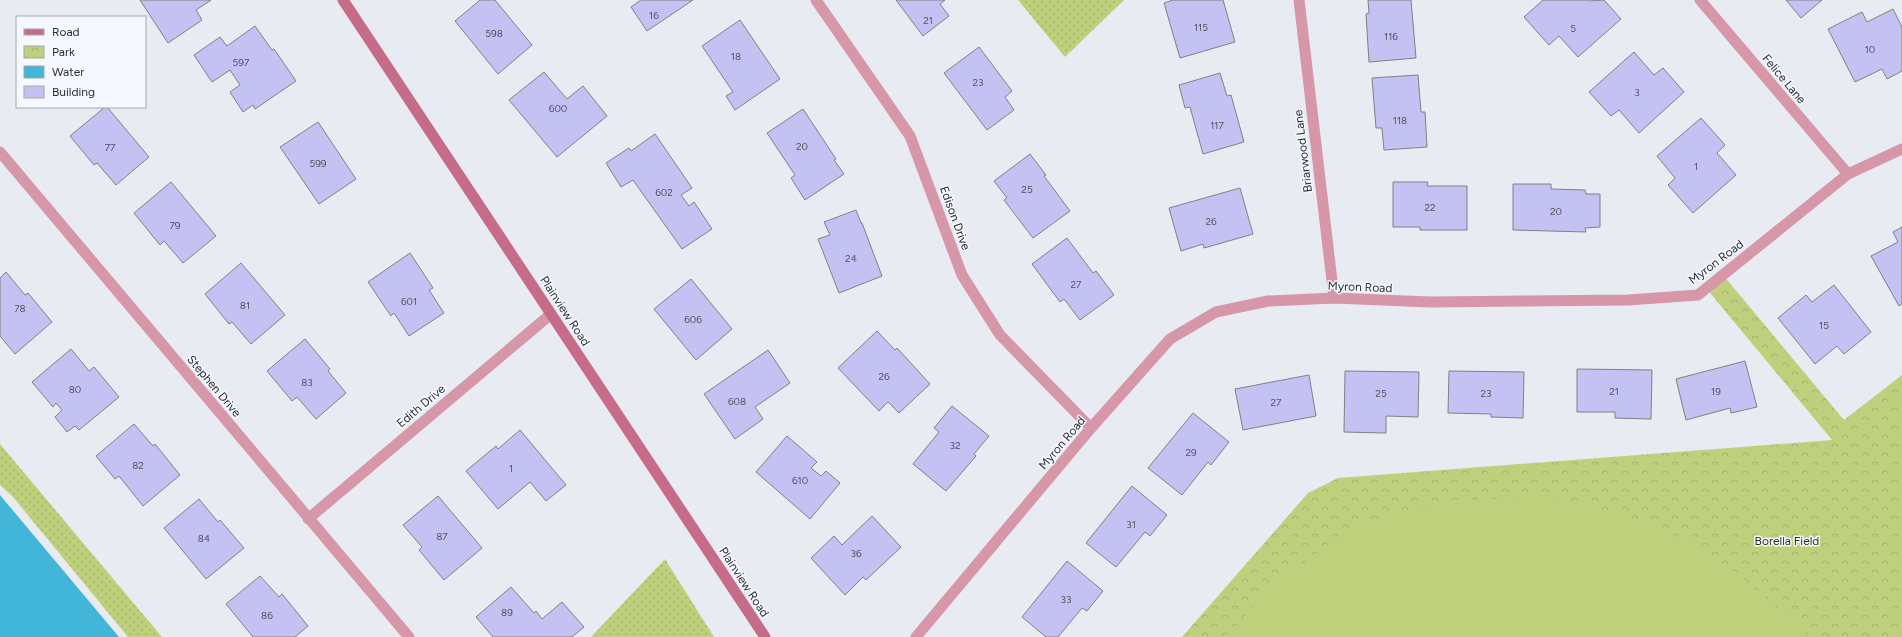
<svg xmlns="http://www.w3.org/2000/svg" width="1902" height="637" viewBox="0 0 1902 637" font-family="Figtree,sans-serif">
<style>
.grass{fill:url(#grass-dots)}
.park{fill:url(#park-crowns)}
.garden{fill:#bed07c}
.water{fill:#42b6d9}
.building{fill:#c4c2f3;stroke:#808086}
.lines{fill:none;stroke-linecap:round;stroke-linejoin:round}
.minor{stroke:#d697a9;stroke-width:11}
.secondary{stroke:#c66c89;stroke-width:11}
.labels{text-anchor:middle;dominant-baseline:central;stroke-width:3;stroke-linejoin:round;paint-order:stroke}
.number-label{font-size:10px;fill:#515260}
.street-label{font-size:12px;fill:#2b2c2f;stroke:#f5f9ff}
.park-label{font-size:12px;fill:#2b320d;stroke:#f5f9ff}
</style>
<defs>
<pattern id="grass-dots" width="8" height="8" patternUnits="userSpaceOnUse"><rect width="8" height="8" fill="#bed07c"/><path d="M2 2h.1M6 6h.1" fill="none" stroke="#a3b36c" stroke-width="1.8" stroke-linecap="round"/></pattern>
<pattern id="park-crowns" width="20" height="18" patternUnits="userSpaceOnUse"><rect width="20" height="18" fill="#bed07c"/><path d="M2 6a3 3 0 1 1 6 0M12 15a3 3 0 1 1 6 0" fill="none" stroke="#a3b36c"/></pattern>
</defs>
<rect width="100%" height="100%" fill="#e8ebf2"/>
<!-- grass -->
<g class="grass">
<polygon points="1018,0 1124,0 1065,57"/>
<polygon points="0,444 162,637 128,637 13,497 0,485"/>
<polygon points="665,559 714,637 591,637"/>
</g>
<!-- park -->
<polygon class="park" points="1723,275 1844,420 1902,375 1902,637 1182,637 1308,493 1338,478 1832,440 1706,288"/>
<!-- garden -->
<polygon class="garden" points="1552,497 1658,525 1731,569 1803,629 1809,637 1226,637 1272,586 1356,524 1455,500"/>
<!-- water -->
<polygon class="water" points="0,495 5,501 119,637 0,637"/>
<!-- building -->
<g class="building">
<polygon points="140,0 211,0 196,10 202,20 168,43"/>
<polygon points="480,0 495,0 532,45 498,74 455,21"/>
<polygon points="641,0 693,0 647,31 631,7"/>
<polygon points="896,0 945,0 940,4 949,16 923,36"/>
<polygon points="1173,0 1223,0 1235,42 1180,58 1164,3"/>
<polygon points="1368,0 1411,0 1416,58 1369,62 1366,14 1369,13"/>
<polygon points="1543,0 1588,0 1589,1 1604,0 1621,19 1578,57 1559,36 1549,45 1524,17"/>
<polygon points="1786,0 1822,0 1801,18"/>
<polygon points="1893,9 1902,27 1902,71 1887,79 1882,69 1855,82 1828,29 1862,12 1867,22"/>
<polygon points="740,20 780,79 735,110 726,96 733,92 702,46"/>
<polygon points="255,26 272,50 274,49 296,81 255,109 253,105 243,112 230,92 240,85 230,70 212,82 194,55 220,37 227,46"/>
<polygon points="979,47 1012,91 1005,97 1014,110 987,130 944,73"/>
<polygon points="1634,52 1654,75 1663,68 1684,92 1639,133 1619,110 1611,116 1589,92"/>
<polygon points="544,72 567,99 583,86 607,116 557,157 509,100"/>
<polygon points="1220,73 1227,96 1231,95 1244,142 1203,154 1190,107 1185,108 1179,85"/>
<polygon points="1418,75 1421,112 1425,112 1427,147 1384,150 1382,128 1376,128 1372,78"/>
<polygon points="105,107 107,107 149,157 116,185 97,163 94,165 70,136"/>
<polygon points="803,109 836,159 834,160 844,174 805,200 791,178 795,175 767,133"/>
<polygon points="1701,118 1725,145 1717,153 1736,175 1693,213 1668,185 1675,178 1657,156"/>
<polygon points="318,122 356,179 319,204 280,147"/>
<polygon points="655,134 692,188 681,195 689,206 694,202 712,229 682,249 633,180 621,187 606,163 629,148 631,151"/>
<polygon points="1030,154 1046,175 1044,176 1070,211 1033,238 1004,200 1007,198 994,181"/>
<polygon points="171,182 216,236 183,263 164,241 160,245 134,213"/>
<polygon points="1393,182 1428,182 1427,186 1467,186 1467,230 1420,230 1420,227 1393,227"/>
<polygon points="1513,184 1551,184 1551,189 1585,190 1586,194 1600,194 1600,227 1585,228 1586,232 1513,230"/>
<polygon points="1240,188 1253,234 1204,248 1203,244 1181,251 1169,208"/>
<polygon points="856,210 861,223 862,223 882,276 839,293 818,239 830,235 824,222"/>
<polygon points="1902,227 1902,304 1899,306 1871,256 1898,242 1893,232"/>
<polygon points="1067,238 1093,273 1096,271 1114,295 1080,320 1064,299 1060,302 1032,264"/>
<polygon points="410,253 433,288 429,290 444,313 409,336 394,313 391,316 368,282"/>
<polygon points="241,263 285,315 251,344 232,322 229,324 205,294"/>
<polygon points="6,272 25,295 28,293 52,322 15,354 0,336 0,278"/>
<polygon points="691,279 732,329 696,360 654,309"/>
<polygon points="1834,285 1871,332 1844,354 1837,346 1815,364 1778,318 1806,295 1812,302"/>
<polygon points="877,331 895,350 897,348 930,384 899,413 888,402 879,411 838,368"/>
<polygon points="305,339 330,369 328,371 346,393 316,419 297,397 292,401 267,371"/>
<polygon points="71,349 89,371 94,367 119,397 79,430 75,426 67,432 55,417 62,410 56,403 53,407 32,382"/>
<polygon points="768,350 790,383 755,407 763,419 735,439 704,394"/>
<polygon points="1745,361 1757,407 1731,413 1730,408 1686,420 1676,379"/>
<polygon points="1577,369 1652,370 1651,419 1615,418 1615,412 1577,412"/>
<polygon points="1345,371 1419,372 1418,417 1386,416 1386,433 1344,432"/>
<polygon points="1449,371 1524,372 1523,418 1491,417 1491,414 1448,413"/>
<polygon points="1309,375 1316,416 1243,430 1235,389"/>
<polygon points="952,406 989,436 974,454 976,456 946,491 913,464 939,432 934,428"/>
<polygon points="1193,413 1229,442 1211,465 1208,462 1182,495 1148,468"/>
<polygon points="134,424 153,446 155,444 180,475 143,506 119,476 115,479 96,456"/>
<polygon points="520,430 566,485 546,501 530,482 498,509 466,471 496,446 498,449"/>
<polygon points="787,436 817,462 811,468 821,476 826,471 840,483 810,519 756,472"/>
<polygon points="1132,486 1167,515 1150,536 1145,532 1116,567 1086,543"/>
<polygon points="438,496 482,548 444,580 419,550 422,547 403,525"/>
<polygon points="199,499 218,522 220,520 244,548 206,579 164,528"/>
<polygon points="872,516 901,547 866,580 863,577 845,595 811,558 834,536 842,545"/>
<polygon points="1067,561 1103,591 1087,611 1082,608 1058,637 1046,637 1022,617"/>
<polygon points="260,576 279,597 282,594 308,626 295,637 253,637 226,604"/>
<polygon points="511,587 534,613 536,611 542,619 562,602 584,627 572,637 493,637 476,617"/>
</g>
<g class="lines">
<!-- minor -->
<g class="minor">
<polyline points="816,0 910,136 962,275 1000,335 1091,428"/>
<polyline points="1299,0 1334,298"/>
<polyline points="1700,0 1848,174"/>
<polyline points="0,152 409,637"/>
<polyline points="308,519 551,314"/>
<polyline points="916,637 1091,428 1170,339 1216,312 1268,301 1334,298 1430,302 1628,300 1698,295 1848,174 1902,149"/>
</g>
<!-- secondary -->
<polyline class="secondary" points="343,0 765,637"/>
</g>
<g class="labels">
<!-- number labels -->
<g class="number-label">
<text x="654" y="15">16</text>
<text x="928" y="20">21</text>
<text x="1201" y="27">115</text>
<text x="1573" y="28">5</text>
<text x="494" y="33">598</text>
<text x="1391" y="36">116</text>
<text x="1870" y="49">10</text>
<text x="736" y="56">18</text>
<text x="241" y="62">597</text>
<text x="978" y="82">23</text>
<text x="1637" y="92">3</text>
<text x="558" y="108">600</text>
<text x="1400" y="120">118</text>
<text x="1217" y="125">117</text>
<text x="802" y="146">20</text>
<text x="110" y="147">77</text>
<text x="318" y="163">599</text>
<text x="1696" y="166">1</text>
<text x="1027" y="189">25</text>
<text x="664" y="192">602</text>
<text x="1430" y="207">22</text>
<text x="1556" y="211">20</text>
<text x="1211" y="221">26</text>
<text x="175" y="225">79</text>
<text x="851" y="258">24</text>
<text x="1076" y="284">27</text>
<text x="409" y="301">601</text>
<text x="245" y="305">81</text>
<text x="20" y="308">78</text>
<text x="693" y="319">606</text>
<text x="1824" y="325">15</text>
<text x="884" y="376">26</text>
<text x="307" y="382">83</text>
<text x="75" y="389">80</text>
<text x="1614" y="391">21</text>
<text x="1716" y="391">19</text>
<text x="1381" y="393">25</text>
<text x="1486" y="393">23</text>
<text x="737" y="401">608</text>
<text x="1276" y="402">27</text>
<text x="955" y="445">32</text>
<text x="1191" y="452">29</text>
<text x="138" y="465">82</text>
<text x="511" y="468">1</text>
<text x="800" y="480">610</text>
<text x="1131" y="524">31</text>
<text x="442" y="536">87</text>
<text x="204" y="538">84</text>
<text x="856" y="553">36</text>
<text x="1066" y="599">33</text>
<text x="507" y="612">89</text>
<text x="267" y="615">86</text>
</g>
<!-- street labels -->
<g class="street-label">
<text transform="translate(1784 79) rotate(50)">Felice Lane</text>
<text transform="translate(1303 151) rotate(-97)">Briarwood Lane</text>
<text transform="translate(955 218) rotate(70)">Edison Drive</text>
<text transform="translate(1716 262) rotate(-37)">Myron Road</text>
<text transform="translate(1360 287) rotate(2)">Myron Road</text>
<text transform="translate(565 311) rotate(57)">Plainview Road</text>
<text transform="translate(214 386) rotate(50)">Stephen Drive</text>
<text transform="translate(421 406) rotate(-40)">Edith Drive</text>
<text transform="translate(1062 443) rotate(-50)">Myron Road</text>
<text transform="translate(744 582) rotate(57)">Plainview Road</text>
</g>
<!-- park labels -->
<g class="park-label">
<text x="1787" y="541">Borella Field</text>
</g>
</g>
<!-- legend -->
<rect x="16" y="16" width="130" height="92" fill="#f5f9ff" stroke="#a4a7ac"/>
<rect x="24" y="29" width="20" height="6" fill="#c66c89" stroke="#a4a7ac"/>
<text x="52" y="36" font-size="12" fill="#2b2c2f">Road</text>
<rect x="24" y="46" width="20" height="12" fill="url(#park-crowns)" stroke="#a4a7ac"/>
<text x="52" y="56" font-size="12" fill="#2b2c2f">Park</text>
<rect x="24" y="66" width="20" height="12" fill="#42b6d9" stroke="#a4a7ac"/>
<text x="52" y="76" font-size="12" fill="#2b2c2f">Water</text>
<rect x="24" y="86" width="20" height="12" fill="#c4c2f3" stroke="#a4a7ac"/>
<text x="52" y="96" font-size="12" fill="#2b2c2f">Building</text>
</svg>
